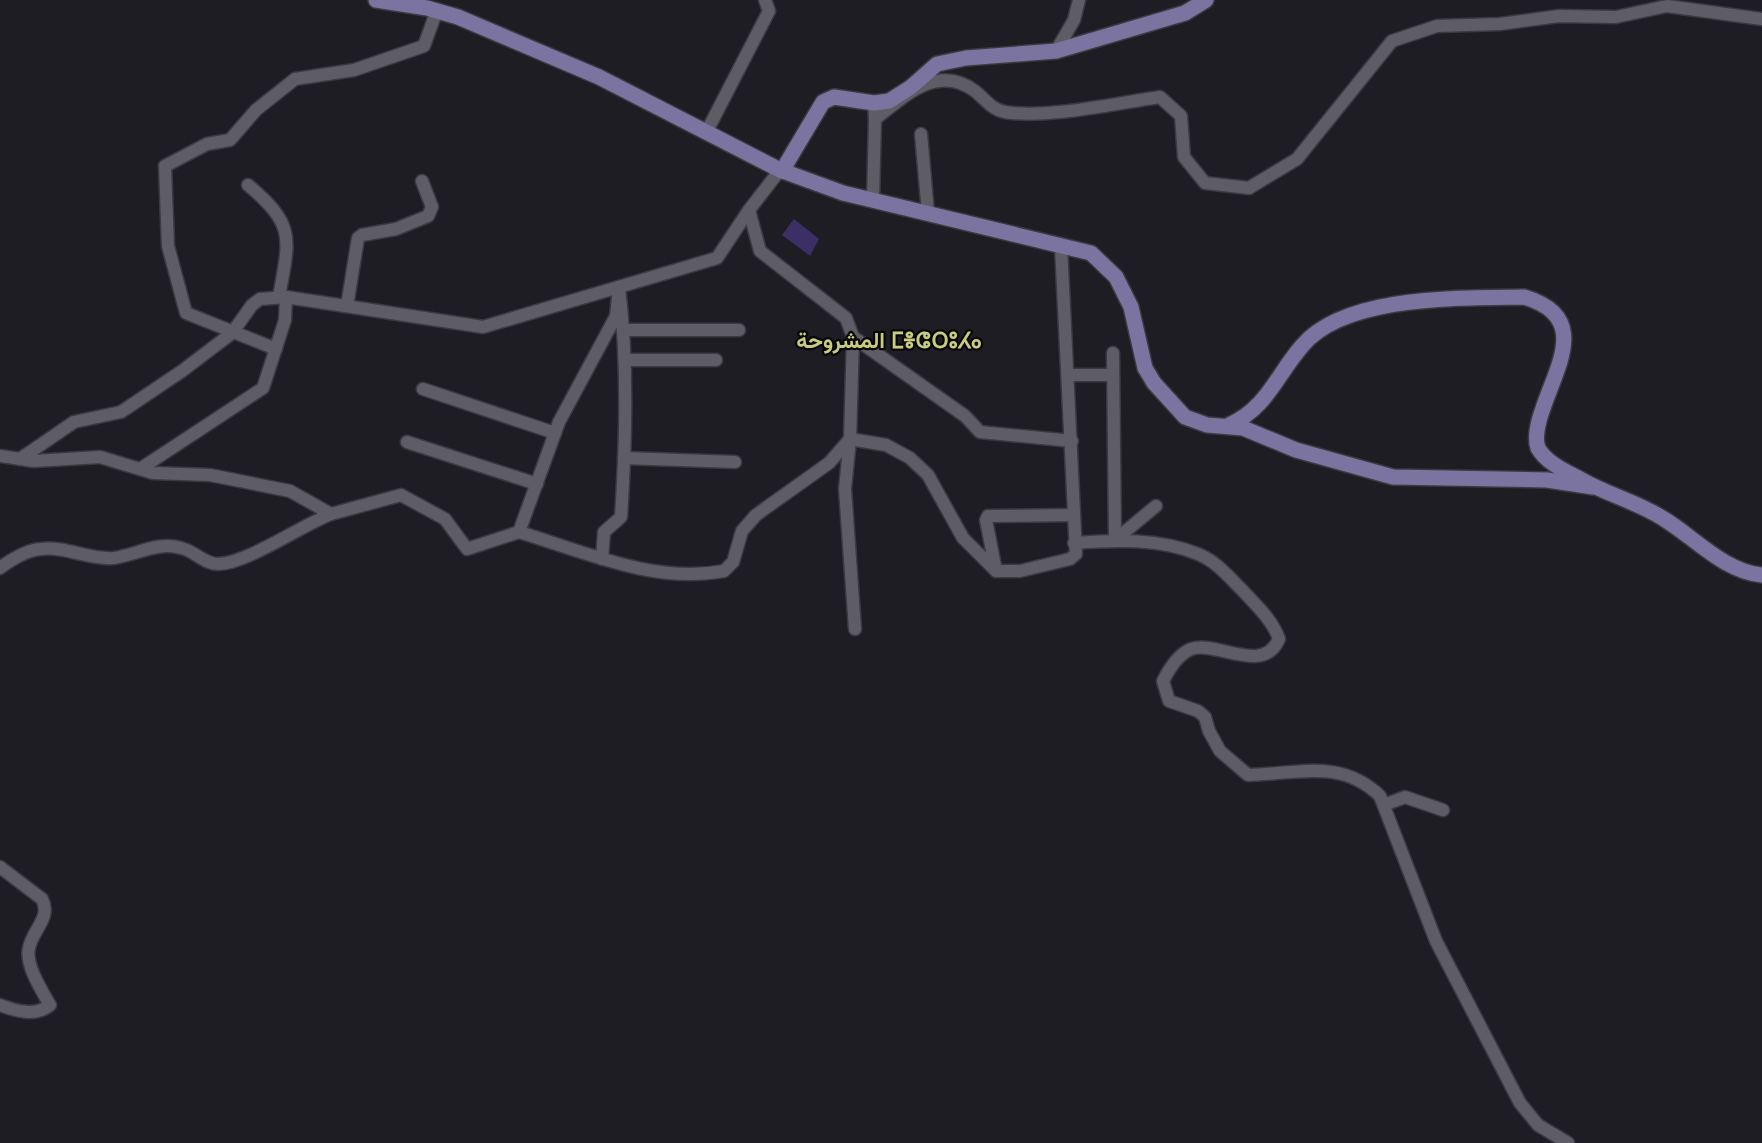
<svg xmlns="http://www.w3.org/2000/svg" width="1762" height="1143" viewBox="0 0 1762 1143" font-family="'PT Serif',Vazirmatn,'Noto Sans Tifinagh',serif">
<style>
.green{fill:#3b2f65}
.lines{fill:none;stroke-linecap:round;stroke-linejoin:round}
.minor-casing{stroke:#3b3a40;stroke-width:15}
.major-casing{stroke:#3b3a40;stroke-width:18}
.minor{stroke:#5e5d65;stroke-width:12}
.major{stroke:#7b74a1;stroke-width:15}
.labels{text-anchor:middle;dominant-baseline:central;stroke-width:4.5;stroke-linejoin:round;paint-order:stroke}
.district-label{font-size:22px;font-weight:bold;fill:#c8cc7e;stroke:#08080a}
</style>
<rect width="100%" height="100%" fill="#1e1d24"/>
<!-- green -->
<polygon class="green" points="794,219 819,239 810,256 782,235"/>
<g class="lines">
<!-- minor casing -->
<g class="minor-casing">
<g id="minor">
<polyline points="1056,51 1074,20 1079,0"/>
<path d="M 874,103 L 875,119 C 905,96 937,63 975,91 C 985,99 992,110 1005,112 C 1048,119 1116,103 1160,97 L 1181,116 L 1184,157 L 1205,183 L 1249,188 L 1297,159 L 1392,41 L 1437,26 L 1500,24 L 1559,16 L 1616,17 L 1667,6 L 1762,19"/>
<polyline points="707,131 769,11 765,0"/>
<polyline points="921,134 928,213"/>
<path d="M 248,185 C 297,226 289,239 279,297"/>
<polyline points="873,199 875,119"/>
<polyline points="749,210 760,251 846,318 853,337 850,439 845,489 855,629"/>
<polyline points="347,306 358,238 362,235 396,229 428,216 432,207 422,181"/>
<polyline points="624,330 739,330"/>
<polyline points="853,337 965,416 980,432 1072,441"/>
<polyline points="276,349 186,313 168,246 165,166 207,144 230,140 256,110 295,79 354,70 424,46 437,10"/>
<polyline points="1113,353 1115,540"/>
<polyline points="626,360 716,360"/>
<polyline points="1069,375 1112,375"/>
<polyline points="423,389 555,433"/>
<polyline points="407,442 537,484"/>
<path d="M 0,456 L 34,461 L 100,457 L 153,473 L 210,475 L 290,491 L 331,514 L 401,495 L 445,519 L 467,549 L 519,532 L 559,422 L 616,316 L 619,287 C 628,363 626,440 621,517 L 604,532 L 602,559"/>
<polyline points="624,458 735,462"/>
<polyline points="20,459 74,422 121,412 182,371 232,333 252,305 260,299 286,297"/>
<polyline points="140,469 263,388 285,320 286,297 483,327 717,258 749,210 780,170"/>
<path d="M 519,532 C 585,552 654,584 724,571 L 733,562 L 742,531 L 756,515 L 829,463 L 850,439 L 886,445 L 910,458 L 928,475 L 963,538 L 996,571 L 1020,571 L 1070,559 L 1076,554 L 1061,246"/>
<polyline points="1115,540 1156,506"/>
<path d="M 1074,543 C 1115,540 1159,538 1198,554 C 1216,561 1230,578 1244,592 C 1257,606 1273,621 1279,639 C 1263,676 1217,640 1191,649 C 1179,654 1169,669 1163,681 L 1169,701 L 1198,711 L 1205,717 L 1209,731 L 1220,751 L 1248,775 C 1297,774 1341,758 1380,796 L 1436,941 L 1520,1103 L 1538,1125 L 1568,1143"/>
<path d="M 0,568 C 12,559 27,550 41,549 C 66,546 89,560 114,558 C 136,555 158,541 181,548 C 195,551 204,564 218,564 C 246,564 302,525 331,514"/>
<polyline points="996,571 986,520 988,516 1073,515"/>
<polyline points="1384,805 1405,797 1443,810"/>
<path d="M 0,867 L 42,899 C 52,918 32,930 29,948 C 25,965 42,991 50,1005 C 36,1017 16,1011 0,1005"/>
</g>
</g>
<!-- major casing -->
<g class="major-casing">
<g id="major">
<polyline points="376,0 427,8 458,17 599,77 780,170 843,193 1091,253 1116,277 1131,307 1145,368 1154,383 1185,417 1207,425 1243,428 1296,450 1393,477 1547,480 1593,487"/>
<polyline points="782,171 823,102 834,97 874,103 889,101 911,87 937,64 966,58 1056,51 1185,13 1206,0"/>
<path d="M 1229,425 C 1267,408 1276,376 1302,346 C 1344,295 1461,298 1524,297 C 1595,318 1552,372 1539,421 C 1537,429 1535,440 1538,448 C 1546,463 1567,472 1582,480 C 1608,495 1638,502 1664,519 C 1695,538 1725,572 1762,575"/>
</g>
</g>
<!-- minor -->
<use href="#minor" class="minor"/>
<!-- major -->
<use href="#major" class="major"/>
</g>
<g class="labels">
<!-- district labels -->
<g class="district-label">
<text x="889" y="339">المشروحة ⵎⴻⵛⵔⵓⵃⴰ</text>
</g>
</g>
</svg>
